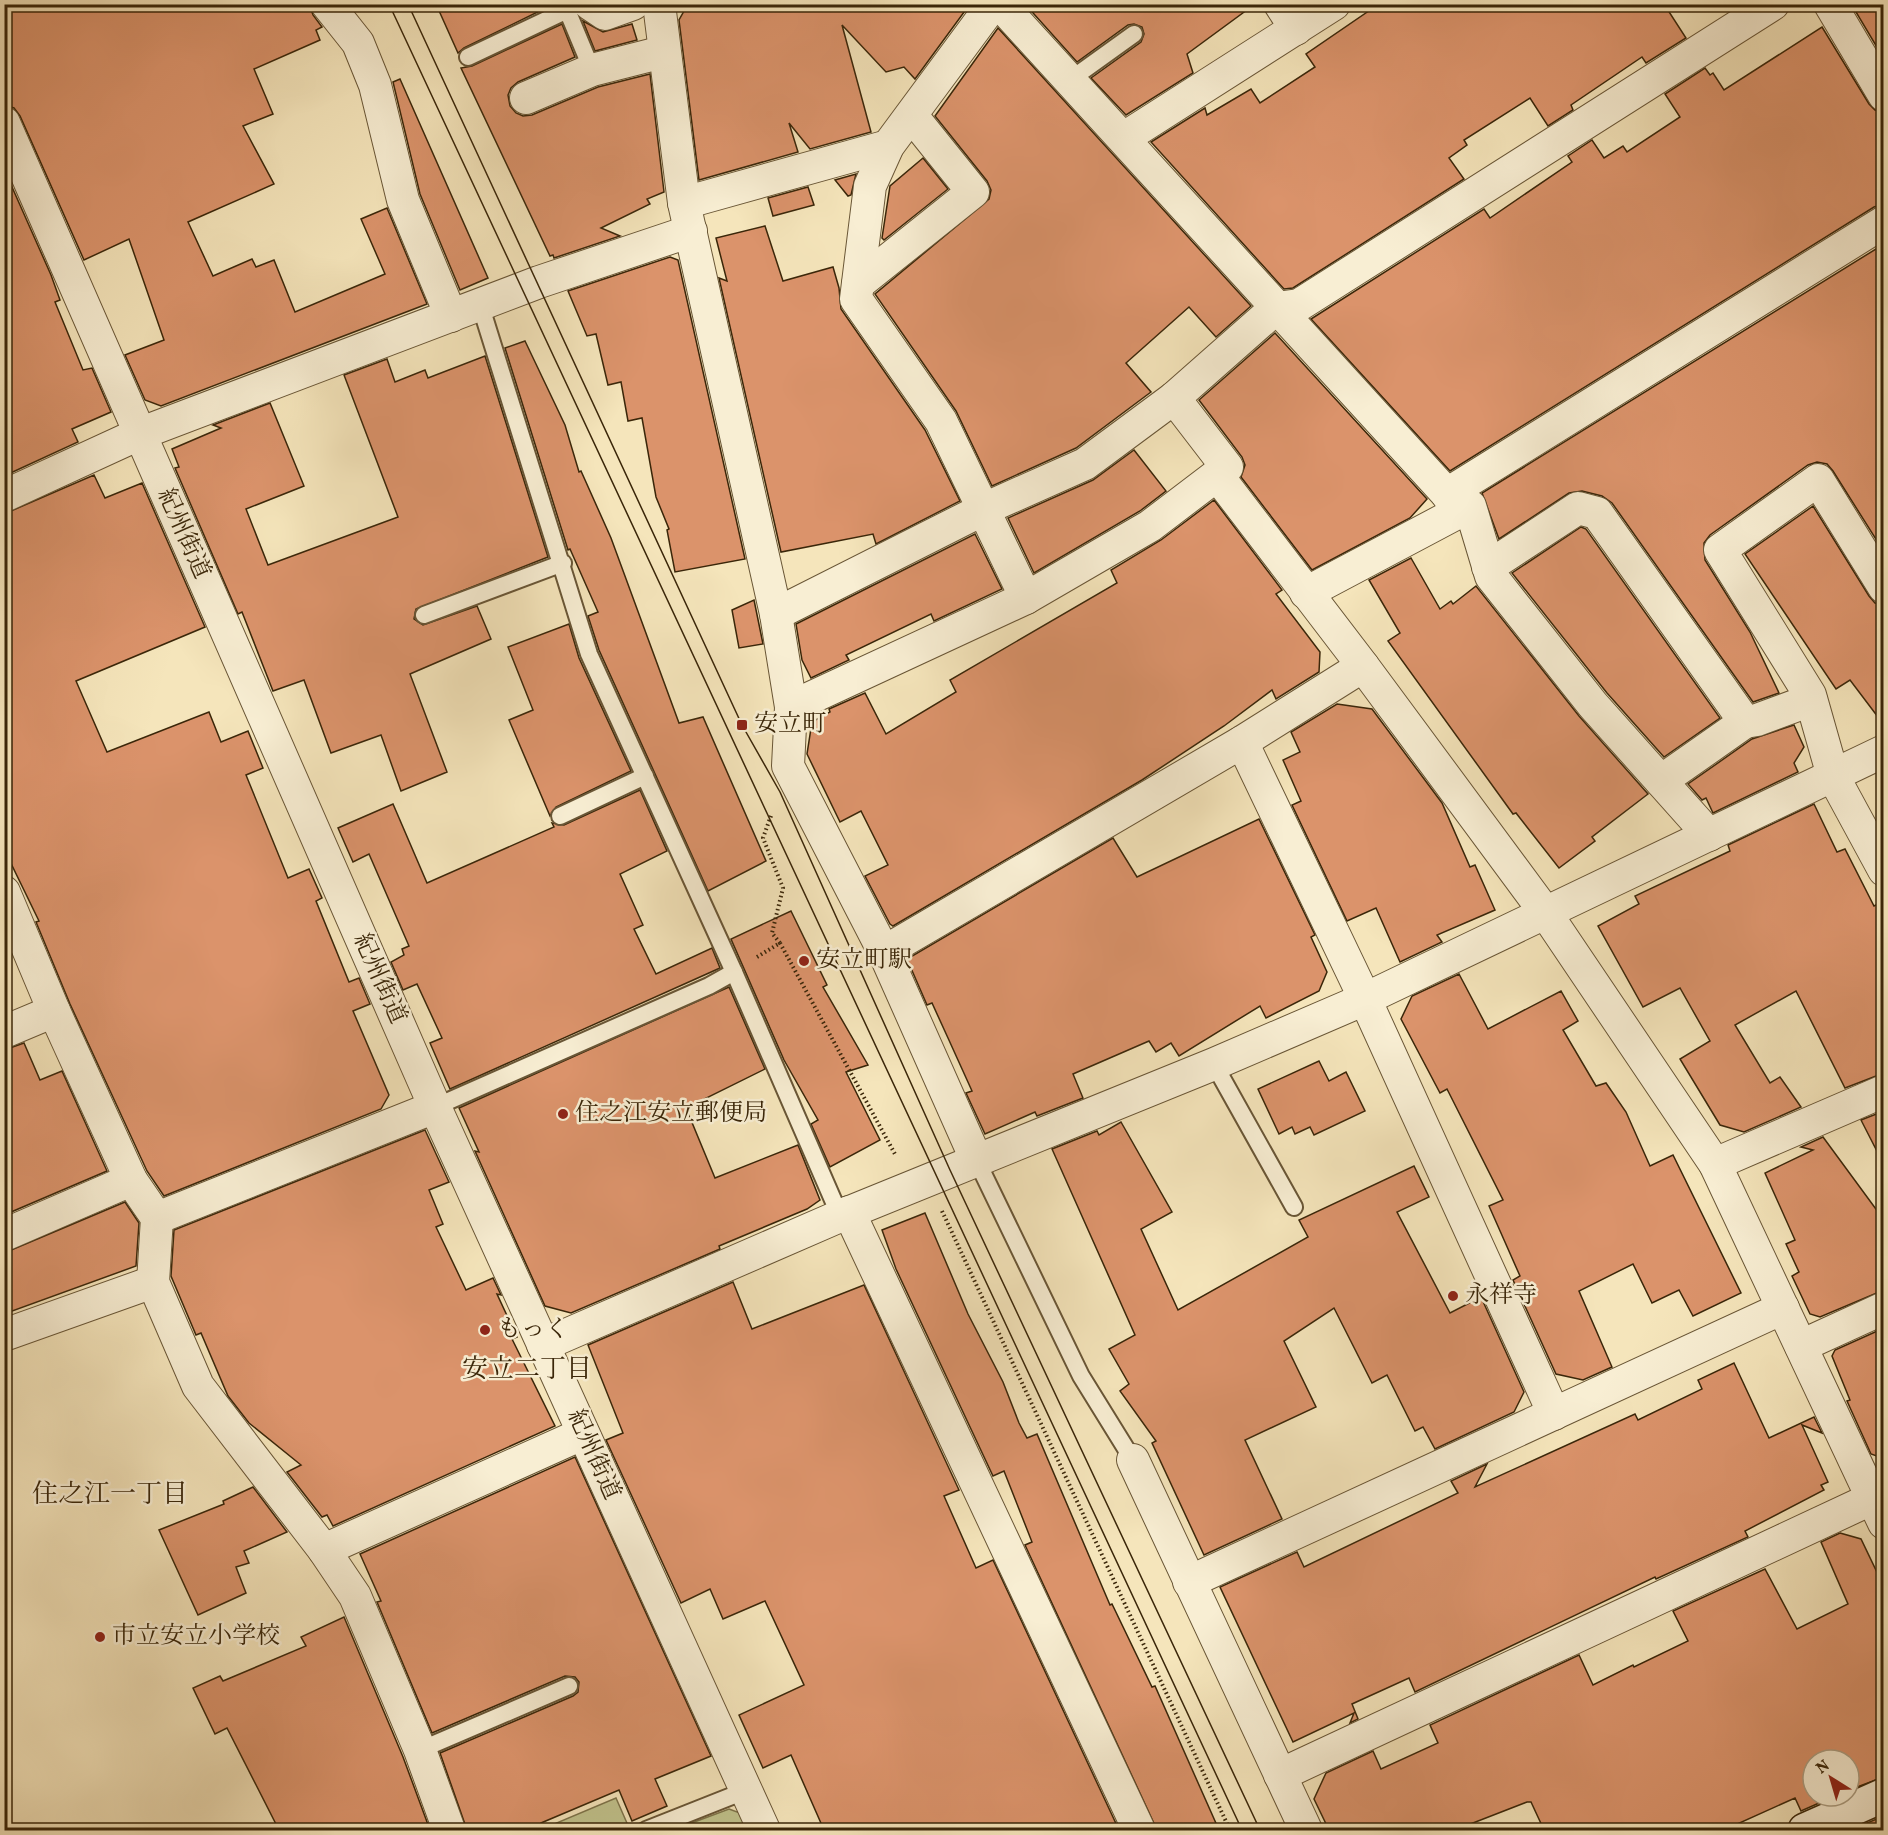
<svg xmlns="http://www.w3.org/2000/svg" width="1888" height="1835" viewBox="0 0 1888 1835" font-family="Vollkorn,'Noto Serif JP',serif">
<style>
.green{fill:#c1c38d;stroke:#7e744b;stroke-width:1.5}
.building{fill:#db936b;stroke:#3a2609;stroke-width:1.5}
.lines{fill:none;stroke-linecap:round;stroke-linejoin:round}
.lane-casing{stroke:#695636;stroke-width:20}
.street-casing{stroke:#695636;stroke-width:34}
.secondary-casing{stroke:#3a2609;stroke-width:36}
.path{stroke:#3a2609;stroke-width:4;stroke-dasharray:1.5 3;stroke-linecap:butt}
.lane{stroke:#f8eed3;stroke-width:16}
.street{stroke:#f8eed3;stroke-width:32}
.secondary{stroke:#f8eed3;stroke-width:33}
.tram{stroke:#3a2609;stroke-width:1.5}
.poi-dot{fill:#8f2418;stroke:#f8eed3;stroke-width:2}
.labels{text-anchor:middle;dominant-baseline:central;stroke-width:5;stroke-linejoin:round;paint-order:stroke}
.street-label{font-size:24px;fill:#3a2609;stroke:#f8eed3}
.poi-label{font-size:24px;fill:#3a2609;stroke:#f8eed3;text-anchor:start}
.neighbourhood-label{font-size:26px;fill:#3a2609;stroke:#f8eed3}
</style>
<rect width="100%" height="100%" fill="#f5e5bb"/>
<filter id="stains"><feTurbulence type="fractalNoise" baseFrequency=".00333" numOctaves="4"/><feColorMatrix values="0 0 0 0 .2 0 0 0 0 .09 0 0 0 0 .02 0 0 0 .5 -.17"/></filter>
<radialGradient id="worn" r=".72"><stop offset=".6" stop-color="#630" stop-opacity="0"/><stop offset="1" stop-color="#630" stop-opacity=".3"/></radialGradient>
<!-- green -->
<g class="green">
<polygon points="616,1798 630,1830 549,1830 547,1827"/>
<polygon points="729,1809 740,1813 748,1830 673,1830"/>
</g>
<!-- building -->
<g class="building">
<polygon points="4,4 309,4 313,15 322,27 316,30 320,40 254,69 273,114 243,126 274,184 188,222 213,276 252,259 256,267 274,260 295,312 385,274 361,219 387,208 427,304 161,406 145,400 125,355 164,340 129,239 84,260 20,116 14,108 4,105"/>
<polygon points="436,4 554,4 464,48 458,53"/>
<polygon points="688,4 970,4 915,79 904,67 886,72 842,25 871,132 810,149 789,123 798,152 699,180 679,20"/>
<polygon points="1025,4 1255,4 1187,54 1193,73 1126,115 1091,78 1141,42 1144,34 1142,27 1134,24 1128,25 1077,62"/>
<polygon points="1379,4 1664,4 1686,38 1646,63 1642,57 1571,105 1573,110 1548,126 1530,98 1464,140 1467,145 1449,158 1464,179 1293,288 1284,289 1151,142 1205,108 1207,115 1251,89 1260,103 1315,67 1306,54"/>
<polygon points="1857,4 1884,4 1884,59 1853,7"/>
<polygon points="583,21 603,32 632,24 637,40 595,51"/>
<polygon points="562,24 575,57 518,82 511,88 508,95 510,106 516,113 523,116 532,115 598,87 650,74 664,192 647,199 650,204 601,228 620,236 554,258 553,255 550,256 461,68 472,66"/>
<polygon points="1822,27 1869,104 1875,110 1884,113 1884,204 1874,207 1450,471 1311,319 1484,209 1490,218 1572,162 1568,156 1592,140 1604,158 1623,146 1627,152 1680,117 1665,94 1705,68 1710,75 1713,73 1724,90"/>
<polygon points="998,28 1251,306 1216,337 1189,307 1126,363 1151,392 1076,448 992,486 956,411 875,294 989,199 991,190 987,181 935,116"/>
<polygon points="400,79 488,278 460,290 420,194 393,82"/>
<polygon points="923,158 948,189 884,240 882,238 890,186"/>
<polygon points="4,169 51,275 60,300 55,302 83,370 92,368 111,412 72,429 78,442 4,476"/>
<polygon points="856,174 851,195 848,196 835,180"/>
<polygon points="808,187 814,205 773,216 768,198"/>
<polygon points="765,226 783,281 833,267 839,288 841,309 925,430 960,501 876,544 873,534 781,552 719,278 727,281 716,238"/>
<polygon points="1884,244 1884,552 1833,471 1827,464 1817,462 1808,465 1710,535 1704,543 1705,560 1750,632 1779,693 1753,702 1612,503 1602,496 1582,491 1569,493 1499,539 1482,493"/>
<polygon points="670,257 678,260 745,559 675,572 667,530 669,529 656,497 642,418 628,421 621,382 608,385 596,334 587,336 568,291"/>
<polygon points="1275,333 1427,499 1410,518 1312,570 1241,477 1245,465 1242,457 1199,400"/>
<polygon points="525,341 565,425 579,472 581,471 611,538 679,723 703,717 766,861 708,891 599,650 588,616 598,612 570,549 568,550 505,348"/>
<polygon points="485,356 548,557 416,609 414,619 423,625 477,606 491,639 410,674 447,772 401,791 381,735 331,753 304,680 273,691 242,612 238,614 175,468 179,467 172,449 221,428 213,425 270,403 304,486 246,509 268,565 398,517 344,375 387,359 395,382 425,370 428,378"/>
<polygon points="1134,450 1166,491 1140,511 1034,573 1008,518 1093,480"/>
<polygon points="94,475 105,498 142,483 205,627 76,681 107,752 209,712 221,742 248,731 263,768 246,775 288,878 309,869 322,898 316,901 349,982 359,978 370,1004 353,1011 389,1095 381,1109 164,1196 147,1171 70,1004 36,922 39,921 4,849 4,514"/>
<polygon points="1214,500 1282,590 1276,594 1320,652 1319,672 1276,699 1272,690 1224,726 1142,780 893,926 890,924 865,876 888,865 861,811 840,822 807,754 812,722 830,712 829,709 865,693 886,734 956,692 950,680 1117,583 1111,570 1161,540"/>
<polygon points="1813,506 1869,596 1875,603 1884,605 1884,725 1850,680 1836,689 1745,554"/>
<polygon points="1581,527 1586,529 1720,718 1664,757 1607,693 1512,573"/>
<polygon points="975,534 1002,589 934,621 931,614 846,655 849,660 811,678 802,660 796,624"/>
<polygon points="1411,558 1440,609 1451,601 1453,604 1476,586 1579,716 1648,794 1592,837 1595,841 1559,868 1516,813 1513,814 1388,641 1400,633 1369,580"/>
<polygon points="754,600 763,644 739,648 732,610"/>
<polygon points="569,624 579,658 631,771 556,807 550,816 509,720 533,710 508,647"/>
<polygon points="1337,704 1372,709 1442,803 1470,867 1475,865 1495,910 1437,935 1442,942 1400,962 1376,908 1347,921 1292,805 1301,801 1283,760 1300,752 1291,732"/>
<polygon points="1794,725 1804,747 1794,763 1798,772 1713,813 1706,798 1702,800 1688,784 1752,739"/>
<polygon points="640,790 667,851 620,874 643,925 634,929 656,974 712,948 720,968 450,1089 430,1043 442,1038 417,984 403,990 391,962 404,955 402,949 409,946 369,854 353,862 338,828 393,804 427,883 554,827 552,823 564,825"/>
<polygon points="1814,804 1837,852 1845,849 1874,906 1884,901 1884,1073 1845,1088 1796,991 1735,1025 1770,1083 1780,1077 1801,1107 1744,1132 1720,1125 1680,1059 1710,1041 1680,988 1643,1007 1598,926 1639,904 1635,896 1730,851 1728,845"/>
<polygon points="1259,819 1315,935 1311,937 1327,972 1319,991 1266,1018 1260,1006 1179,1056 1171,1043 1156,1052 1149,1041 1073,1074 1083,1098 1037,1116 1035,1112 985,1134 966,1093 972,1091 948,1038 932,1003 927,1005 907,959 1113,838 1137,877"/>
<polygon points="791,911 827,985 823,987 868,1065 846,1072 880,1140 830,1167 811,1124 818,1120 784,1060 731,939"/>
<polygon points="1459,974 1488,1029 1561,991 1578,1021 1563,1030 1596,1086 1606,1083 1626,1112 1650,1166 1673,1155 1741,1293 1693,1316 1679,1290 1652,1303 1633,1264 1579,1291 1612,1367 1583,1380 1556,1374 1513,1280 1520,1276 1489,1206 1503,1200 1447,1089 1440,1093 1401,1019 1412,996"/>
<polygon points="729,987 765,1069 686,1108 715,1178 798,1145 820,1200 807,1209 719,1246 720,1249 571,1313 545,1306 475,1151 479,1152 459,1108"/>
<polygon points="24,1043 40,1080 62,1071 107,1171 4,1215 4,1050"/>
<polygon points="1319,1061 1329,1081 1346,1072 1365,1111 1314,1135 1310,1127 1295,1134 1292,1127 1279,1134 1258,1089"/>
<polygon points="1884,1111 1884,1165 1861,1120"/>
<polygon points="1121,1122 1172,1212 1141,1229 1178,1310 1308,1237 1299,1220 1414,1166 1429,1197 1397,1212 1450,1313 1481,1297 1524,1392 1514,1412 1435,1449 1423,1427 1415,1431 1387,1375 1372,1383 1334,1308 1284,1341 1316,1407 1245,1440 1282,1519 1204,1555 1152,1443 1156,1441 1120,1391 1129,1384 1109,1349 1135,1335 1052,1149 1097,1131 1099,1135"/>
<polygon points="425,1130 449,1182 429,1190 443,1224 436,1227 466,1290 493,1278 501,1295 497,1294 517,1337 512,1339 555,1426 333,1526 327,1515 322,1517 287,1472 301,1465 249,1423 228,1396 201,1333 196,1335 171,1276 174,1230"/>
<polygon points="1823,1137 1884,1220 1884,1290 1820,1317 1810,1314 1792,1276 1799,1272 1786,1244 1795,1240 1765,1173 1813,1150 1801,1147"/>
<polygon points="125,1202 139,1223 136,1266 4,1314 4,1253"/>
<polygon points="925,1213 968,1314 1003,1382 1019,1423 1027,1438 1037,1434 1110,1605 1112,1604 1152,1687 1155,1686 1219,1830 1157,1830 1025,1545 1032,1542 1004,1471 993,1476 896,1269 882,1230"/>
<polygon points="733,1282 752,1329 864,1285 959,1490 944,1496 976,1568 993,1560 1119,1830 824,1830 791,1755 763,1768 739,1715 804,1685 765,1601 723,1619 710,1589 681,1603 606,1440 623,1433 588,1345"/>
<polygon points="1884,1328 1884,1469 1877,1456 1871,1454 1847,1401 1850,1400 1832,1356 1835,1350"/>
<polygon points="1734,1363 1769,1438 1814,1417 1822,1433 1802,1425 1828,1482 1821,1485 1824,1490 1745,1531 1748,1537 1656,1579 1655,1577 1415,1692 1409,1678 1352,1704 1358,1719 1350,1723 1354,1713 1293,1742 1220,1587 1297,1552 1304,1567 1458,1493 1451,1481 1487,1464 1475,1487 1635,1414 1638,1420 1702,1389 1698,1380"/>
<polygon points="575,1457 711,1756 655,1779 667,1806 632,1821 619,1790 541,1823 544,1830 467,1830 440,1753 573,1696 578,1692 579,1682 575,1677 565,1676 432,1733 377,1602 381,1601 360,1554"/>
<polygon points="253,1487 287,1532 244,1551 249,1563 236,1567 246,1593 198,1615 159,1530 224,1504 223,1501"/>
<polygon points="1840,1533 1861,1539 1884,1587 1884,1777 1849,1790 1849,1760 1813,1760 1813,1796 1835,1796 1801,1811 1795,1798 1724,1830 1544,1830 1531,1802 1527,1802 1455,1830 1329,1830 1314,1799 1326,1773 1373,1751 1381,1769 1438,1743 1430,1725 1579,1655 1593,1685 1633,1665 1634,1667 1688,1641 1673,1611 1765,1569 1797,1629 1848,1604 1821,1542"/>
<polygon points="344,1617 403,1757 430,1830 279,1830 227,1728 215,1734 193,1688 220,1676 223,1681 306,1646 301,1637"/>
<polygon points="1884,1816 1884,1830 1850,1830"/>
</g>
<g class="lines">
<!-- lane casing -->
<g class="lane-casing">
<g id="lane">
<polyline points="567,10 592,70"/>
<polyline points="468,57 580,4"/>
<polyline points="1070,80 1134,34"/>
<polyline points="480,304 589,654 734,972 840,1216"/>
<polyline points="424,615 563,563"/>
<polyline points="560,816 645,776"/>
<polyline points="1214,1064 1294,1207"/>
<polyline points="435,1107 709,986 734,972"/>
<polyline points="976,1159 1081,1376 1133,1460"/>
<polyline points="420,1750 569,1686"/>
<polyline points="646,1830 747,1790"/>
</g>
</g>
<!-- street casing -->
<g class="street-casing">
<g id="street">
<polyline points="327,4 358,43 375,85 403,200 451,316"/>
<polyline points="590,4 605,14 633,4"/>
<polyline points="659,4 684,203 776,614 791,707 788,766 884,952 976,1159"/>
<polyline points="993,4 888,146 870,186 856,299 941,421 1026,598"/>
<polyline points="1000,4 1447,494 1458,511"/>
<polyline points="1280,4 1296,29"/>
<polyline points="1830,4 1884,95"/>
<polyline points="526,98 592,70 663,52"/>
<polyline points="4,123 435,1107 764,1830"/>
<polyline points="1124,138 1334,4"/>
<polyline points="684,203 888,146"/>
<polyline points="858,284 973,192 912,116"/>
<polyline points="1174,398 1227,467 1217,475 1363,666 1545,912 1715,1164 1884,1523"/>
<polyline points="1447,494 1884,222"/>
<polyline points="4,496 139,434 539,282 691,231"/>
<polyline points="1488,567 1578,508 1597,513 1745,722 1757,720 1811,700"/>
<polyline points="1884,587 1818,480 1720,550 1810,695 1833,776 1884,870"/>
<polyline points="1306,593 1470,506 1491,576 1593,705 1709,835"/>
<polyline points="776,614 984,509 1085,464 1174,398 1276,308 1299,305 1773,4"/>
<polyline points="791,707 1026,598 1150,526 1217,475"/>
<polyline points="1242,742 1365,999 1554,1414"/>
<polyline points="1661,781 1745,722"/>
<polyline points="4,892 54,1011 131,1180 157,1218 153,1282 198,1386 324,1550 355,1596 420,1750 449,1830"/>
<polyline points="884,952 1242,742 1363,666"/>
<polyline points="4,1032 54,1011"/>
<polyline points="1715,1164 1884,1091"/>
<polyline points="849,1212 1139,1830"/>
<polyline points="157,1218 435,1107"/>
<polyline points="4,1235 131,1180"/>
<polyline points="4,1335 153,1282"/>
<polyline points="543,1345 840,1216 1214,1064 1365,999 1884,751"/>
<polyline points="1801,1346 1884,1308"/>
<polyline points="1133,1460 1306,1830"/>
<polyline points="324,1550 582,1434"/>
<polyline points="1189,1582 1783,1308"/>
<polyline points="1280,1775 1884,1493"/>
</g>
</g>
<!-- secondary casing -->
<g class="secondary-casing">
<polyline id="secondary" points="1805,1830 1884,1795"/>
</g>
<!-- path -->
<g class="path">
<polyline points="780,943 896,1156"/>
<polyline points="757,957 780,943 772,933 783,888 763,838 772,813"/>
<polyline points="942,1211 1230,1830"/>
</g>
<!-- lane -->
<use href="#lane" class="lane"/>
<!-- street -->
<use href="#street" class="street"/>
<!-- secondary -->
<use href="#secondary" class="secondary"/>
<!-- tram -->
<g class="tram">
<polyline points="389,4 1242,1830"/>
<polyline points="408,4 742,725 780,792 950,1170 1260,1830"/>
</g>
</g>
<!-- markers -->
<g class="poi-dot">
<rect x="736" y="719" width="12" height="12" rx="3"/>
<circle cx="804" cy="961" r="6"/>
<circle cx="563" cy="1114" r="6"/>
<circle cx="1453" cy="1296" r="6"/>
<circle cx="485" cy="1330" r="6"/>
<circle cx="100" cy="1637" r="6"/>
</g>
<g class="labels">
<!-- street labels -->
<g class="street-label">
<text transform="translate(183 534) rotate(66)">紀州街道</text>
<text transform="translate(379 979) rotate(66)">紀州街道</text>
<text transform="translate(593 1455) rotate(66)">紀州街道</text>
</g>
<!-- poi labels -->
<g class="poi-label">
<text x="754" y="725">安立町</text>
<text x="816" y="961">安立町駅</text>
<text x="575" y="1114">住之江安立郵便局</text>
<text x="1465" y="1296">永祥寺</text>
<text x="497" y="1330">もっく</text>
<text x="112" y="1637">市立安立小学校</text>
</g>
<!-- neighbourhood labels -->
<g class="neighbourhood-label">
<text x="527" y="1370">安立二丁目</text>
<text x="110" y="1495">住之江一丁目</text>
</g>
</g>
<!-- margin -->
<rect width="1888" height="1835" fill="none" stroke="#f5e5bb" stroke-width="24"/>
<rect x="6" y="6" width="1876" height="1823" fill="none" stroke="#3a2609" stroke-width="3"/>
<rect x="12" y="12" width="1864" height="1811" fill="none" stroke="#3a2609" stroke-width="1.5"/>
<!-- north arrow -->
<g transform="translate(1831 1778) rotate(323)"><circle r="28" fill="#f8eed3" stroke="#ac9e82" stroke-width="1.5"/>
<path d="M0-4.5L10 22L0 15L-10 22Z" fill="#8f2418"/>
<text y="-9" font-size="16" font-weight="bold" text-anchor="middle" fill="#3a2609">N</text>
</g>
<rect width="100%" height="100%" filter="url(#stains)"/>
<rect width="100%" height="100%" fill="url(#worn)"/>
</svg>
